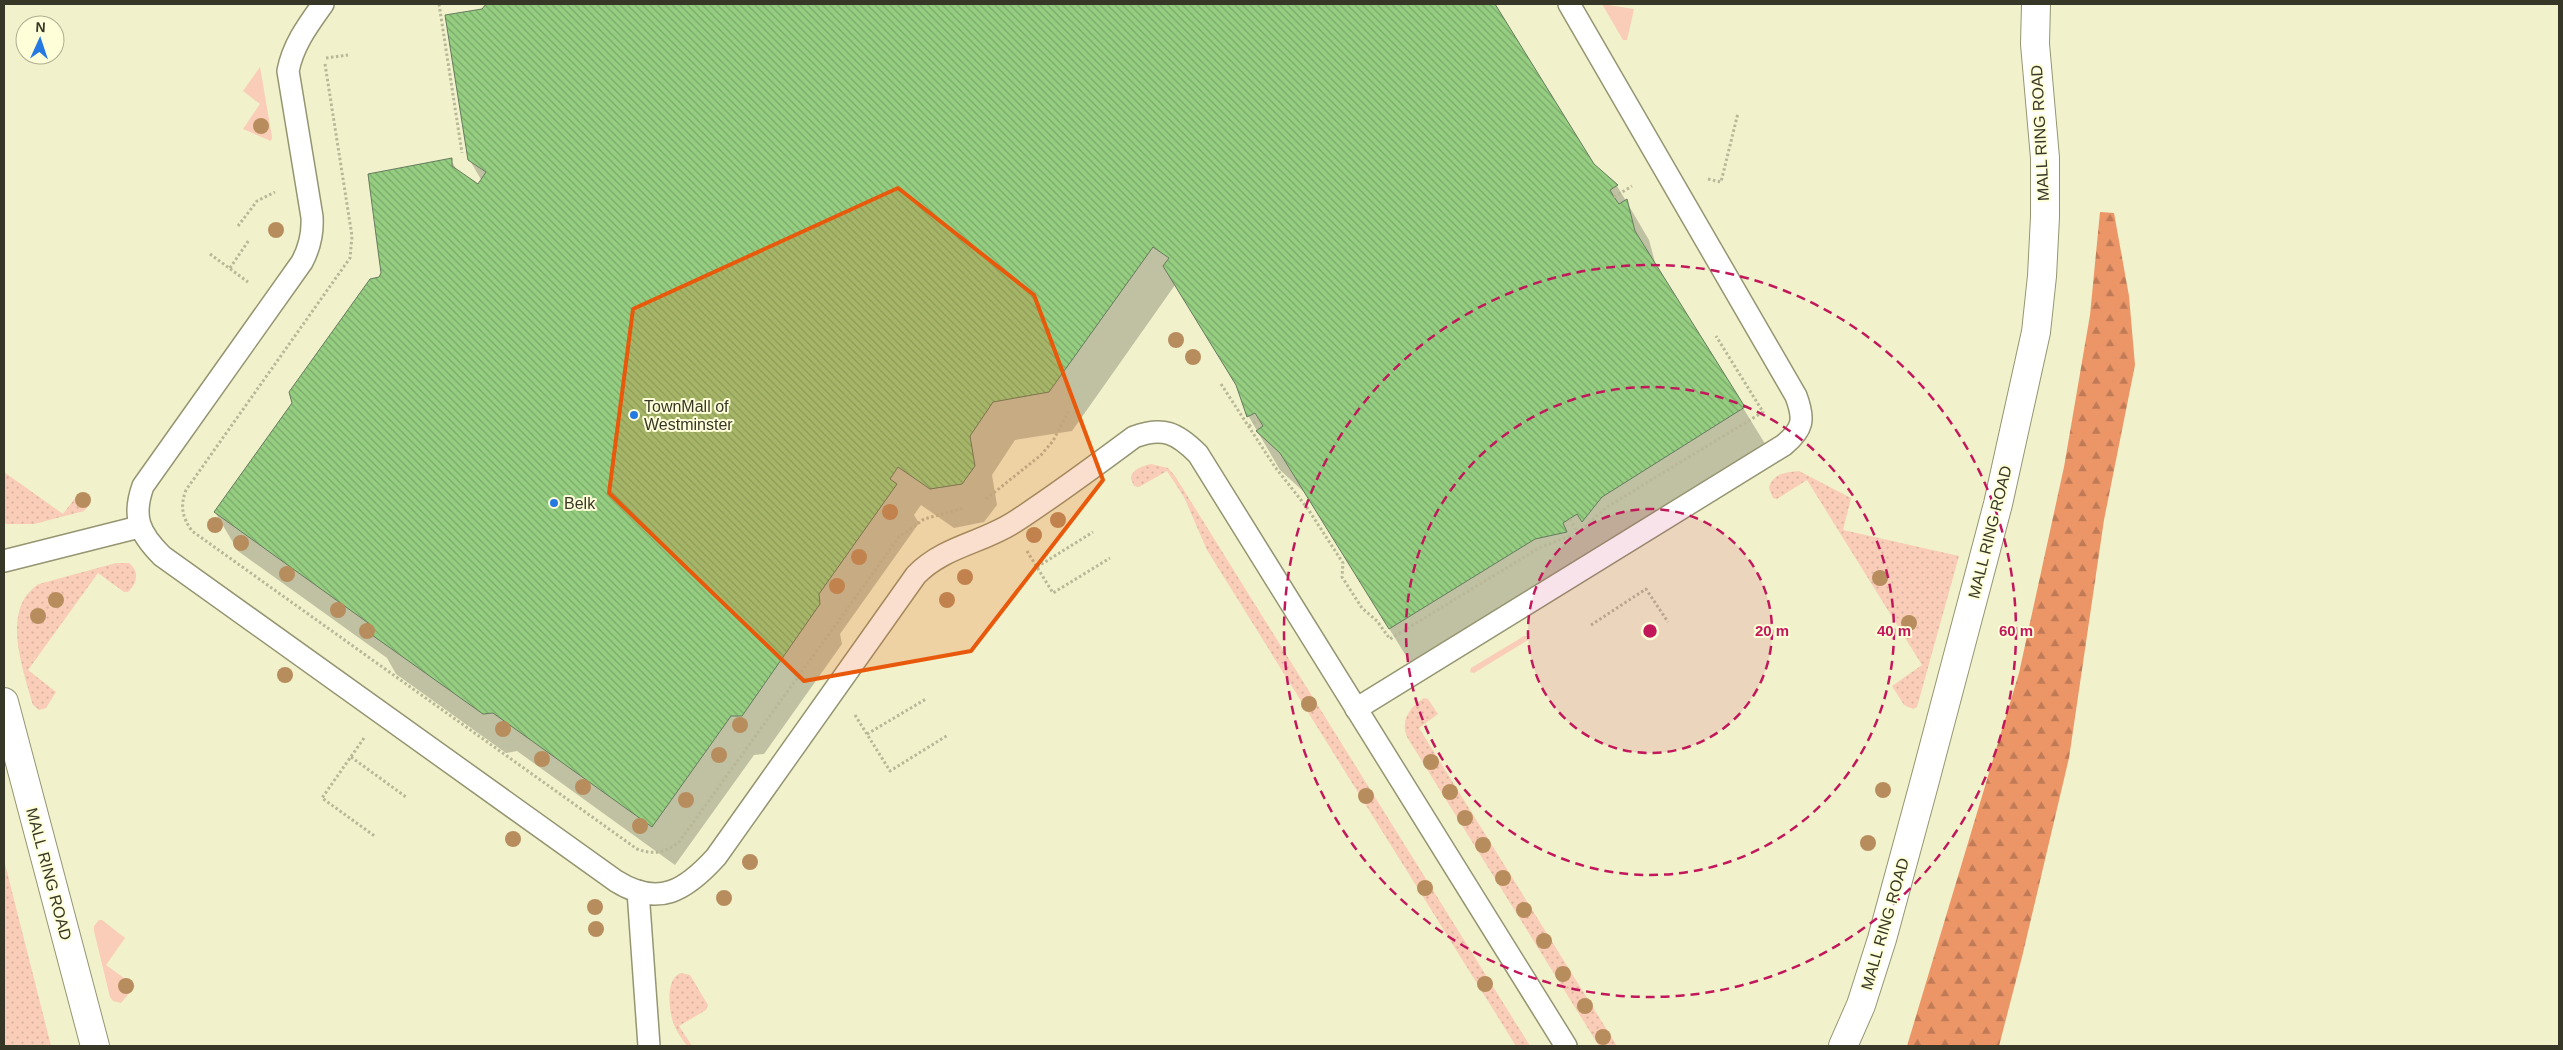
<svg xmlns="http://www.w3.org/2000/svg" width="2563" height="1050" viewBox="0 0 2563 1050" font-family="Arial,sans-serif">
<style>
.grass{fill:url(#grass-dots)}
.forest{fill:url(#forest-firs)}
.garden{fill:#f9cdb7}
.shadow{fill:#0003}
.building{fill:url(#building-back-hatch);stroke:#667b5f}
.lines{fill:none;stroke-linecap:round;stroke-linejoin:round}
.service-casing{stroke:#959572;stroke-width:24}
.minor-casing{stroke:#959572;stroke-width:30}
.path{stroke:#b8b899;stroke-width:3;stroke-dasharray:2.5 2.5;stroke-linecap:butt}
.service{stroke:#fff;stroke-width:21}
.minor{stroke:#fff;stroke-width:28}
.tree{fill:#b88d5e}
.marked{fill:#e8590c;fill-opacity:0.2;stroke:#e8590c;stroke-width:4;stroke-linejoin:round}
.ring{fill:none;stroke:#c2185b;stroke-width:2.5;stroke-dasharray:9 6}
.poi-dot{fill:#2479e3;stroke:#feffd8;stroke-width:2}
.labels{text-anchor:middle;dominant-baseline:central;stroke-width:4;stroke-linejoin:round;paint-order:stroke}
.street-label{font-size:16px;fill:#373728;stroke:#feffd8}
.poi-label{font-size:16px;fill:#373728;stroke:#feffd8;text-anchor:start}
.centre{fill:#c2185b;stroke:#feffd8;stroke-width:2.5}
.ring-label{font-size:15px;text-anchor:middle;font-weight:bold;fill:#c2185b;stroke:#feffd8;stroke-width:4;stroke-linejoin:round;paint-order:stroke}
</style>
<defs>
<pattern id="grass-dots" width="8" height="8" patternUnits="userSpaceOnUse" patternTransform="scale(1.25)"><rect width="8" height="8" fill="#f9cdb7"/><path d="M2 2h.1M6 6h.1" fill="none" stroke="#d6b19d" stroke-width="1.8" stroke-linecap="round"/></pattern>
<pattern id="forest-firs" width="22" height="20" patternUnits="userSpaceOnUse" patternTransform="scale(1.25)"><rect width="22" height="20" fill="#ec9668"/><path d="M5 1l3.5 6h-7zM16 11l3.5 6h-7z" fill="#c07b56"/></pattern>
<pattern id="building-back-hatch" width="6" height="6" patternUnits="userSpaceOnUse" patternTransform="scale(1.25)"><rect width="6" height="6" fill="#95ce81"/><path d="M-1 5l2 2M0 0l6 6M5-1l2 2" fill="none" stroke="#7aa86a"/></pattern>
</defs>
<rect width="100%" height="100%" fill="#f1f1cb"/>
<!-- grass -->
<g class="grass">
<path d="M 1151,464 L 1168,468 L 1175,476 L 1530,1046 L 1516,1046 L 1207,550 L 1184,497 L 1167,471 L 1139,487 L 1134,486 L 1131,479 C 1131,470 1142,466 1151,464 Z"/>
<path d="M 1799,471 L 1851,498 L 1843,530 L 1959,556 L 1917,707 L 1913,709 L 1904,705 L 1892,686 L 1922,665 L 1807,480 L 1777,499 L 1773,498 L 1769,488 C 1772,474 1786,472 1799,471 Z"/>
<polygon points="4,472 63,514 79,493 87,493 90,504 84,511 34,524 7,524 4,523"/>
<path d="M 116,563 L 129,563 C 140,572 137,584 128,592 L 124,592 L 98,573 L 28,670 L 56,692 L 46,708 L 39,710 L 33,705 C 23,668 0,608 39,584 Z"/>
<path d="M 1424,698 L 1428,699 L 1438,714 L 1419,728 L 1617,1046 L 1599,1046 L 1407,737 C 1400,720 1410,707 1424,698 Z"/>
<polygon points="4,860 51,1046 4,1046"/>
<path d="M 681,973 L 690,975 L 708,1005 L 706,1010 L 679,1026 L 692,1046 L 687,1046 C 682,1039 676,1031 673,1022 C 669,1010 665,978 681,973 Z"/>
</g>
<!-- forest -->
<polygon class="forest" points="2100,212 2114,213 2129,296 2135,365 2104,520 2069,758 2022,957 1999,1046 1907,1046 2019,673 2064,467 2090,315"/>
<!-- garden -->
<g class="garden">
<polygon points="1602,4 1634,9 1627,40 1623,40"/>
<polygon points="260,67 272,137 271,141 243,129 260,104 243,91"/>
<polygon points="1524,636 1528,636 1528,640 1474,673 1470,672 1471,668"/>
<polygon points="99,920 102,920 125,938 106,965 135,986 121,1003 113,1001 110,997 94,931 94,926"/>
</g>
<!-- shadow -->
<polygon class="shadow" points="487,4 1493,4 1593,165 1617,186 1626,201 1649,240 1656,266 1767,447 1413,667 1304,492 1280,470 1249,417 1239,390 1175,285 1072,431 1015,440 992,475 997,505 984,522 954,528 921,505 914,515 919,523 840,634 842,644 764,754 754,755 675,865 517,751 506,753 396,674 387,658 238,551 215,512 380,278 451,160 458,172 479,186 482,181 469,159 483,10"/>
<!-- building -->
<polygon class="building" points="486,4 1495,4 1594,164 1618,185 1610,190 1614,197 1619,204 1627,199 1635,231 1745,407 1602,497 1582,522 1577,514 1563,523 1567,532 1535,539 1389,629 1280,453 1256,431 1263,426 1255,413 1247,417 1236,385 1163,266 1169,258 1153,247 1049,392 993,402 970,436 975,466 962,484 930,489 898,467 890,479 897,484 819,594 820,604 742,716 731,716 652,827 493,713 483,714 372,635 371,625 214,512 292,403 289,392 370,279 379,277 381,273 368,174 452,158 452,166 478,184 486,172 468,160 445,15 482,9"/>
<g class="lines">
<!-- service casing -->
<g class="service-casing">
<g id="service">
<path d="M 323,4 C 308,25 293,45 288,71 L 312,217 C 313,234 310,247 302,262 L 143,486 C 132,517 139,533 162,556 L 616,881 C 659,908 686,890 716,857 L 916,575 C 944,546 983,543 1016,521 C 1056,495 1095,466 1134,437 C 1163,426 1177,433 1198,454 L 1566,1046"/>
<polyline points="4,561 139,527"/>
<path d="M 1356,709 L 1784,445 C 1803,429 1805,420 1796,396 L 1569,4"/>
<polyline points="638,891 649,1046"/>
</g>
</g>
<!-- minor casing -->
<g class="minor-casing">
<g id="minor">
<polyline points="4,702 95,1046"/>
<polyline points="1843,1046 1861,1005 1882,939 1924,784 1998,504 2036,332 2042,276 2045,217 2045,158 2035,44 2036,4"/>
</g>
</g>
<!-- path -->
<g class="path">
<polyline points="439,4 462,153"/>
<polyline points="326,58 348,55"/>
<path d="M 325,64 L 352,236 L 350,258 L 186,490 C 180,506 182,517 192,531 L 637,849 C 653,855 665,853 679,842 L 899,537 L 924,519 L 964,508"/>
<polyline points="1708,179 1721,182 1738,113"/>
<polyline points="1614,197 1632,186"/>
<polyline points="238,226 257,201 275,192"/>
<polyline points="210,254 248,282"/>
<polyline points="230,268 249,240"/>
<polyline points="1221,384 1275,467 1308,509 1343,563 1342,577 1362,608 1377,621 1390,639 1539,548 1572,535"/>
<polyline points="1249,426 1259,420"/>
<polyline points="986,499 1041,455 1053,441 1068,412"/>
<polyline points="1570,519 1578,533"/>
<polyline points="1581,530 1607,507 1763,412 1716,336"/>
<polyline points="1027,551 1053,593 1110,558"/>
<polyline points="1037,567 1093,532"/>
<polyline points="1591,625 1646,589 1668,622"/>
<polyline points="855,715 890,771 948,735"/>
<polyline points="867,734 926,699"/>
<polyline points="364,738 322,798 376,837"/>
<polyline points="351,757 406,797"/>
</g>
<!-- service -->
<use href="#service" class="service"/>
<!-- minor -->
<use href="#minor" class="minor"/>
</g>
<!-- trees -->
<g class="tree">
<circle cx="261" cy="126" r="8"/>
<circle cx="276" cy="230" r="8"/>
<circle cx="1176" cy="340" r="8"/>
<circle cx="1193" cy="357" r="8"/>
<circle cx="83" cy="500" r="8"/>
<circle cx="890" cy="512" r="8"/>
<circle cx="1058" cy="520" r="8"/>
<circle cx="215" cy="525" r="8"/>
<circle cx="1034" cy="535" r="8"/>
<circle cx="241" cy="543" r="8"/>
<circle cx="859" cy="557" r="8"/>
<circle cx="287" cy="574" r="8"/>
<circle cx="965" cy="577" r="8"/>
<circle cx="1880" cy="578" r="8"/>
<circle cx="837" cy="586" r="8"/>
<circle cx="56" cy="600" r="8"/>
<circle cx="947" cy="600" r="8"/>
<circle cx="338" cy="610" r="8"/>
<circle cx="38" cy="616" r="8"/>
<circle cx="1909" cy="623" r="8"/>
<circle cx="367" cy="631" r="8"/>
<circle cx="285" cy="675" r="8"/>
<circle cx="1309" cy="704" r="8"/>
<circle cx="740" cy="725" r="8"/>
<circle cx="503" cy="729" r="8"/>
<circle cx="719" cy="755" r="8"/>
<circle cx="542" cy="759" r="8"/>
<circle cx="1431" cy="762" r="8"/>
<circle cx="583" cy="787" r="8"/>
<circle cx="1883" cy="790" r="8"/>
<circle cx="1450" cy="792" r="8"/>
<circle cx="1366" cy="796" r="8"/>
<circle cx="686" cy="800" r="8"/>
<circle cx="1465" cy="818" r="8"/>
<circle cx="640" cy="826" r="8"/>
<circle cx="513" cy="839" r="8"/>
<circle cx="1868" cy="843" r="8"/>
<circle cx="1483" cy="845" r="8"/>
<circle cx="750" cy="862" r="8"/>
<circle cx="1503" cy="878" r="8"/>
<circle cx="1425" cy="888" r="8"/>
<circle cx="724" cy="898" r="8"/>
<circle cx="595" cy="907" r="8"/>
<circle cx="1524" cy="910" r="8"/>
<circle cx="596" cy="929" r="8"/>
<circle cx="1544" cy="941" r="8"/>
<circle cx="1563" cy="974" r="8"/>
<circle cx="1485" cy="984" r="8"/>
<circle cx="126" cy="986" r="8"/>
<circle cx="1585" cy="1006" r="8"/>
<circle cx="1603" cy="1037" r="8"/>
</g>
<!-- marked area -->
<path class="marked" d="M 898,188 L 1034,295 L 1103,480 L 971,651 L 804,681 L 609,493 L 633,309 Z"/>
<!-- distance rings -->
<circle cx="1650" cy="631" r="122" fill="#c2185b" fill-opacity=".12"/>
<g class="ring">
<circle cx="1650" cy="631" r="122"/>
<circle cx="1650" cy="631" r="244"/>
<circle cx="1650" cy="631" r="366"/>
</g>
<!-- markers -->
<g class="poi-dot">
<circle cx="634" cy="415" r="5"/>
<circle cx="554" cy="503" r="5"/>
</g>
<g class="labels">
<!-- street labels -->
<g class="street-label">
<text transform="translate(2040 133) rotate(-93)">MALL RING ROAD</text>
<text transform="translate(1990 532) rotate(-76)">MALL RING ROAD</text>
<text transform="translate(49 874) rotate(75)">MALL RING ROAD</text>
<text transform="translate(1885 924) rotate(-74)">MALL RING ROAD</text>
</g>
<!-- poi labels -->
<g class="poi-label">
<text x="644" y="406">TownMall of<tspan x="644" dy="18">Westminster</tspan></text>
<text x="564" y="503">Belk</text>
</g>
</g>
<circle cx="1650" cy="631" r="8" class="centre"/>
<g class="ring-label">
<text x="1772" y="636">20 m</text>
<text x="1894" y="636">40 m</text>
<text x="2016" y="636">60 m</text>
</g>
<!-- border -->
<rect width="2563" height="1050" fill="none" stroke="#373728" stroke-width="10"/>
<!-- north arrow -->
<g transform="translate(40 40) rotate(3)"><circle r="24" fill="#feffd8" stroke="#aeaf92"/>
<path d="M0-4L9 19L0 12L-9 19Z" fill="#2479e3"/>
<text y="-8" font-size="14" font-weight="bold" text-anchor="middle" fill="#373728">N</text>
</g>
</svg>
